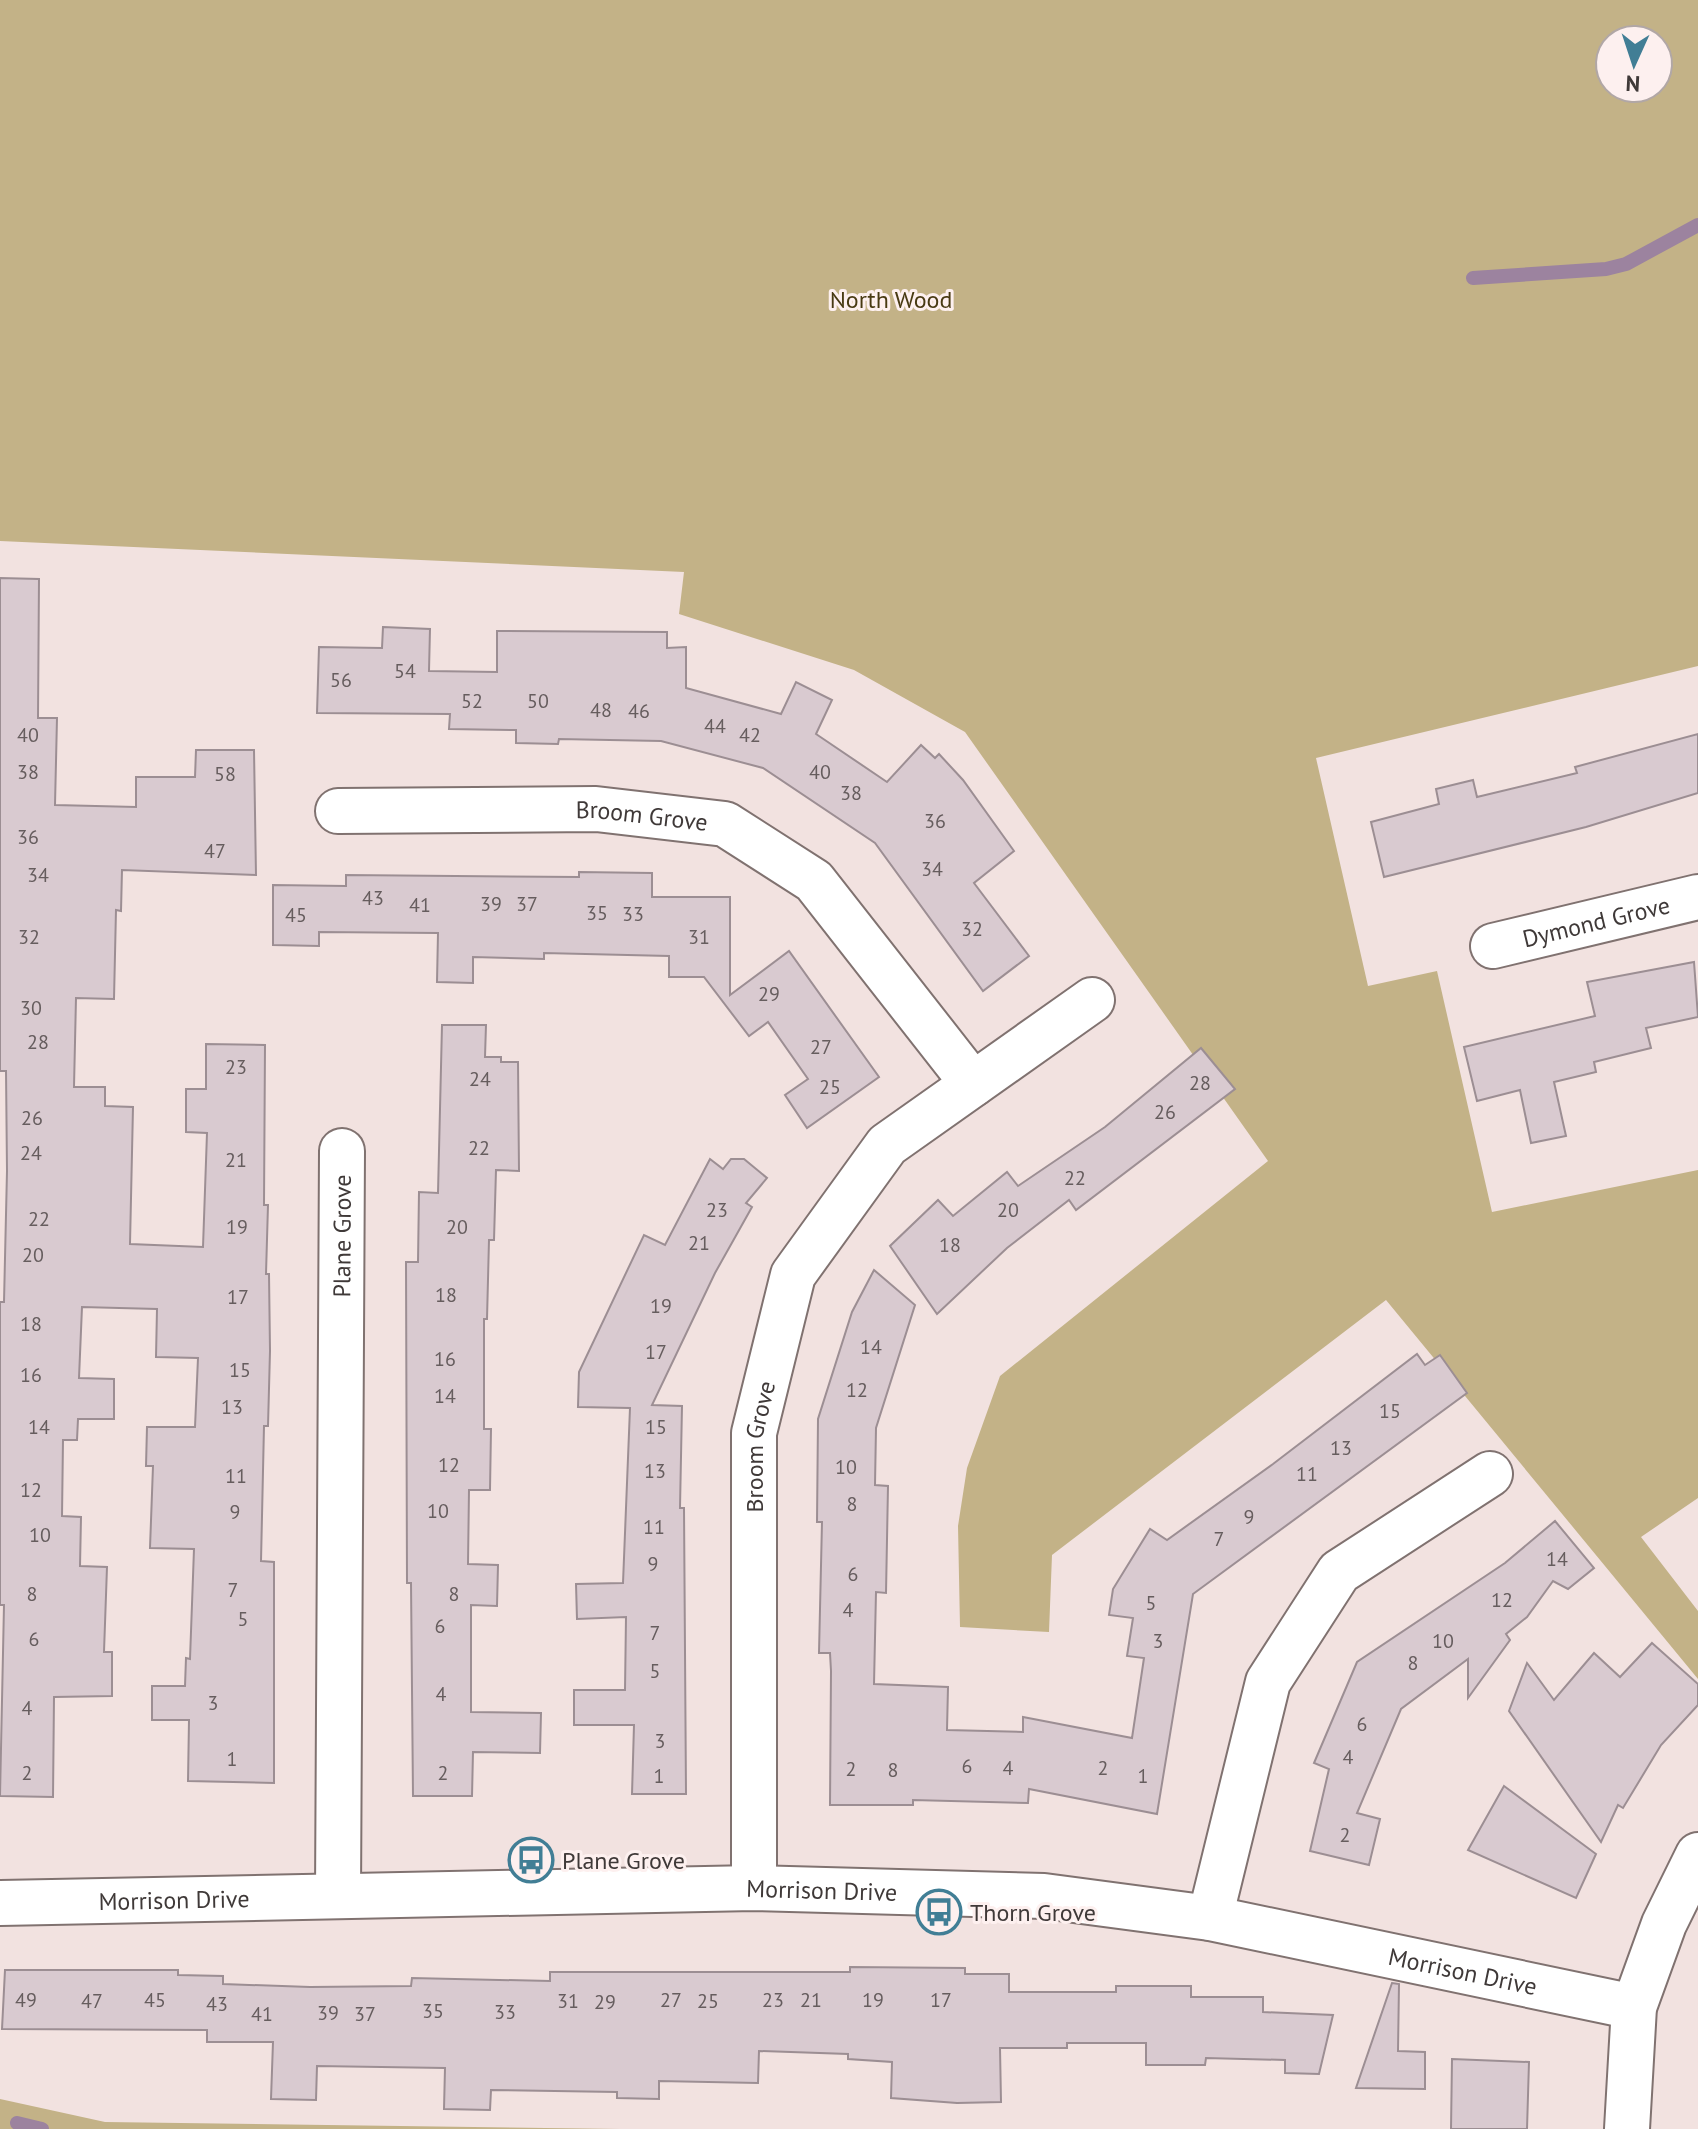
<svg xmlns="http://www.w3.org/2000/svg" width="1698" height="2129" viewBox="0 0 1698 2129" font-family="'PT Sans',sans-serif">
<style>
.green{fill:#c3b287;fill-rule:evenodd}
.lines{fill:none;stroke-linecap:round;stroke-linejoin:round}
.stream{stroke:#9c839f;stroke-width:14}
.building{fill:#d9cad0;stroke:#9c8e93;stroke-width:2}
.minor-casing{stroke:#807270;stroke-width:48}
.minor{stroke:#fff;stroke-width:44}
.labels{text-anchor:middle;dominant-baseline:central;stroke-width:6;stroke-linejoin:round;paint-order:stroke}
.number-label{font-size:20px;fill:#665d5e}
.park-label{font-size:24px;fill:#483a13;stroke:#fdf0ef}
.street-label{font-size:24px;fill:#3f3938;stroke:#fdf0ef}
.poi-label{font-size:24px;fill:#3f3938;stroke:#fdf0ef;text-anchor:start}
</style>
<rect width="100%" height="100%" fill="#f2e2e0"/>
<!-- green -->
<g class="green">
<path d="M 0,0 L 1698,0 L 1698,666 L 1316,758 L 1368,986 L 1437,971 L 1492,1212 L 1698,1170 L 1698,1498 L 1641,1537 L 1698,1611 L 1698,1679 L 1386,1300 L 1052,1555 L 1049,1632 L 960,1627 L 958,1526 L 967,1468 L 1000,1376 L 1268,1161 L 965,732 L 854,670 L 679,614 L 684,572 L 0,541 ZM 1610,40 L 1658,40 L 1658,88 L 1610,88 Z"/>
<polygon points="0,2099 105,2122 620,2129 0,2129"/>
</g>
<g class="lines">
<!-- stream -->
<g class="stream">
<polyline points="1473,278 1606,269 1626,264 1698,225"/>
<polyline points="17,2123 42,2129"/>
</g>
</g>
<!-- building -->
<g class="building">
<polygon points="0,578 39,579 38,718 57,718 55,805 136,807 136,777 195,777 196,750 254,750 256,875 122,870 121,911 116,910 114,999 76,998 74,1087 105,1087 105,1106 133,1107 130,1244 203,1247 207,1133 186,1132 186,1089 206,1089 206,1044 265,1045 264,1205 268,1205 266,1274 269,1274 270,1351 268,1426 264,1426 261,1561 274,1562 274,1783 188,1781 189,1720 152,1720 152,1686 185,1686 186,1658 190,1659 194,1549 150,1548 153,1466 146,1466 147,1427 195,1427 198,1358 156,1357 157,1309 82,1307 79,1378 114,1379 114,1419 78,1419 77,1440 63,1440 62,1516 81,1517 80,1566 107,1567 104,1652 112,1652 112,1696 54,1697 53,1797 0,1796 4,1605 0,1605 0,1302 4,1302 7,1171 6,1071 0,1071"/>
<polygon points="383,627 430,629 429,671 497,672 497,631 667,632 667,648 686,647 686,688 781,714 796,682 832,700 816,734 887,782 921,745 935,758 939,754 963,780 1014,851 974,883 1029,956 983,991 875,843 763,768 661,741 559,739 558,744 516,743 516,730 449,729 450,714 317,713 319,647 382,648"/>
<polygon points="1698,734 1698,793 1586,827 1384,877 1371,822 1439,804 1436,789 1473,780 1477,797 1577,773 1575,767"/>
<polygon points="579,872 652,873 652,897 730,897 730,995 789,951 879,1077 807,1128 785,1095 808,1079 768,1022 749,1036 704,977 669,977 669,956 544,953 544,959 473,957 473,983 437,982 438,933 319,932 319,946 273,945 273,885 346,886 346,875 579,877"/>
<polygon points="1694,962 1698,1017 1646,1028 1651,1048 1594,1062 1596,1072 1554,1082 1566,1136 1531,1143 1520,1090 1477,1101 1464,1047 1595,1016 1587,982"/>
<polygon points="442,1025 486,1025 485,1057 501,1057 501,1062 518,1062 519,1171 496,1170 494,1240 489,1240 487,1319 484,1319 484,1429 491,1429 490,1490 469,1490 468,1564 498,1565 497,1606 471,1605 471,1712 541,1713 540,1753 473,1752 472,1796 413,1796 411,1583 407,1583 406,1262 418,1262 419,1192 438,1193"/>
<polygon points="1201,1048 1235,1089 1076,1210 1069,1200 1007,1248 937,1314 890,1246 938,1200 953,1216 1007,1172 1018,1186 1105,1127"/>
<polygon points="710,1159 723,1169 731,1159 744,1159 767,1178 746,1203 752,1207 715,1273 652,1405 682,1406 680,1508 684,1508 686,1794 632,1794 634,1725 574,1725 574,1690 625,1690 626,1617 577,1619 576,1584 623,1583 630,1408 578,1407 579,1372 644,1235 665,1245"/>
<polygon points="874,1270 915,1305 876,1428 875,1485 888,1486 886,1593 876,1592 874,1684 948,1687 947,1730 1023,1732 1023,1717 1132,1738 1144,1658 1127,1656 1133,1618 1109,1615 1113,1589 1150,1529 1167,1540 1273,1464 1417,1354 1425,1365 1440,1355 1467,1393 1193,1594 1157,1814 1029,1789 1028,1803 913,1800 913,1805 830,1805 831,1671 830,1653 819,1653 822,1522 817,1522 818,1419 852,1312"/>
<polygon points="1555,1521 1594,1568 1568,1589 1553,1581 1527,1617 1506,1634 1510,1640 1468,1698 1468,1659 1401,1709 1357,1813 1380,1819 1369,1865 1310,1851 1329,1769 1314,1763 1357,1662 1505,1563"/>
<polygon points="1652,1643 1698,1684 1698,1705 1661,1745 1623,1808 1618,1805 1601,1842 1509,1711 1527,1663 1554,1700 1594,1653 1620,1677"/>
<polygon points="1504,1786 1596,1854 1576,1898 1468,1850"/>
<polygon points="850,1967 965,1968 965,1974 1009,1974 1009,1992 1116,1992 1116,1986 1191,1986 1191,1997 1263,1997 1263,2012 1333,2015 1319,2074 1285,2073 1285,2060 1206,2058 1205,2065 1146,2065 1146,2043 1067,2043 1067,2048 1000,2048 1001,2102 957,2103 891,2098 892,2062 848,2059 848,2054 759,2051 758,2083 659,2081 659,2099 617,2098 617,2092 491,2090 490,2110 444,2109 445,2068 317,2066 316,2100 271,2099 273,2042 207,2042 207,2030 2,2029 5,1970 178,1970 178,1975 223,1976 223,1984 310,1987 411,1986 412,1978 550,1981 550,1972 850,1972"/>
<polygon points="1392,1983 1399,1984 1398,2051 1425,2052 1425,2089 1356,2088"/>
<polygon points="1452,2059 1529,2062 1527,2129 1451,2129"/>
</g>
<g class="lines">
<!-- minor casing -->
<g class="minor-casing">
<g id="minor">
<path id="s1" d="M 338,811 L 596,809 L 725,824 L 814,881 L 973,1084"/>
<path id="s2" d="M 1493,946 L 1698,897"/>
<path id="s3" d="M 754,1888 L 754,1433 L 793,1275 L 887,1145 L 1092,1000"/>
<path id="s4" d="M 338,1896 L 342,1151"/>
<path id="s5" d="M 0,1903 L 754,1888 L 1044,1896 L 1210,1918 L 1634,2007"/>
<polyline points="1210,1918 1268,1682 1339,1572 1490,1474"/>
<polyline points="1627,2129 1634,2007 1664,1924 1698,1855"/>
</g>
</g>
<!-- minor -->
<use href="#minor" class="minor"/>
</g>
<!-- icons -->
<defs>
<g id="bus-ring" transform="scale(2.3)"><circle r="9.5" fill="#fdf0ef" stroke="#417e95" stroke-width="1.5"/><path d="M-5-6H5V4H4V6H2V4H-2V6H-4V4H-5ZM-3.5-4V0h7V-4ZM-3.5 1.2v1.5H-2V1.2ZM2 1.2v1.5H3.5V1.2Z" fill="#417e95"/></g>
</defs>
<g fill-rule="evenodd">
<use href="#bus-ring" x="531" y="1860"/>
<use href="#bus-ring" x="939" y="1912"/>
</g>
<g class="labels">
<!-- number labels -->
<g class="number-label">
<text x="405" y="671">54</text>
<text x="341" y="680">56</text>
<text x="472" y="701">52</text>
<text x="538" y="701">50</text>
<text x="601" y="710">48</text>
<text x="639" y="711">46</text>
<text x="715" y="726">44</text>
<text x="28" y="735">40</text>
<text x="750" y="735">42</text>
<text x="28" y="772">38</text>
<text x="820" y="772">40</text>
<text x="225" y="774">58</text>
<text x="851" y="793">38</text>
<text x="935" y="821">36</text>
<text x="28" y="837">36</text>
<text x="215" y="851">47</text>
<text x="932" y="869">34</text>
<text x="38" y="875">34</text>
<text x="373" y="898">43</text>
<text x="491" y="904">39</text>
<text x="527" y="904">37</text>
<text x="420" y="905">41</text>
<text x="597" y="913">35</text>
<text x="633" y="914">33</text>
<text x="296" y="915">45</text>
<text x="972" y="929">32</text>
<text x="29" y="937">32</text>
<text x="699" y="937">31</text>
<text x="769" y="994">29</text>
<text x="31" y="1008">30</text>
<text x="38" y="1042">28</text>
<text x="821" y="1047">27</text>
<text x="236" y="1067">23</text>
<text x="480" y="1079">24</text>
<text x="1200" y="1083">28</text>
<text x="830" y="1087">25</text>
<text x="1165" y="1112">26</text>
<text x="32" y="1118">26</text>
<text x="479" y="1148">22</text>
<text x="31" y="1153">24</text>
<text x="236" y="1160">21</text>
<text x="1075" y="1178">22</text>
<text x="717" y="1210">23</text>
<text x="1008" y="1210">20</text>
<text x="39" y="1219">22</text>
<text x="237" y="1227">19</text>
<text x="457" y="1227">20</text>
<text x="699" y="1243">21</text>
<text x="950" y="1245">18</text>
<text x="33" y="1255">20</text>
<text x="446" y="1295">18</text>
<text x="238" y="1297">17</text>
<text x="661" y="1306">19</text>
<text x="31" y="1324">18</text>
<text x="871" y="1347">14</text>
<text x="656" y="1352">17</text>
<text x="445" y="1359">16</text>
<text x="240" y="1370">15</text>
<text x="31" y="1375">16</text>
<text x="857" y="1390">12</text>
<text x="445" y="1396">14</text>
<text x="232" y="1407">13</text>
<text x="1390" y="1411">15</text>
<text x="39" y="1427">14</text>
<text x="656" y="1427">15</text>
<text x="1341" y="1448">13</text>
<text x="449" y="1465">12</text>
<text x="846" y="1467">10</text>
<text x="655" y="1471">13</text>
<text x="1307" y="1474">11</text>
<text x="236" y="1476">11</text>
<text x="31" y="1490">12</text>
<text x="852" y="1504">8</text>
<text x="438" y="1511">10</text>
<text x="235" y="1512">9</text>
<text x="1249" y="1517">9</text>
<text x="654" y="1527">11</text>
<text x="40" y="1535">10</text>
<text x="1219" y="1539">7</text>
<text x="1557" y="1559">14</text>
<text x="653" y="1564">9</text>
<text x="853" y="1574">6</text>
<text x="233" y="1590">7</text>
<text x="32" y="1594">8</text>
<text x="454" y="1594">8</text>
<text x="1502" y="1600">12</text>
<text x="1151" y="1603">5</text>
<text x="848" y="1610">4</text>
<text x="243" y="1619">5</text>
<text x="440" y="1626">6</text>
<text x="655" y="1633">7</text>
<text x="34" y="1639">6</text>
<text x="1158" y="1641">3</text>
<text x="1443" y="1641">10</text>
<text x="1413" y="1663">8</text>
<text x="655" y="1671">5</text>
<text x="441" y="1694">4</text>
<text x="213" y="1703">3</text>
<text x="27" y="1708">4</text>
<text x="1362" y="1724">6</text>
<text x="660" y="1741">3</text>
<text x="1348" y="1757">4</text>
<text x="232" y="1759">1</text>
<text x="967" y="1766">6</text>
<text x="1008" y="1768">4</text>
<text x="1103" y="1768">2</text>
<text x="851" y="1769">2</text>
<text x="893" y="1770">8</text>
<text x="27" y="1773">2</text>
<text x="443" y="1773">2</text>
<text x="659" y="1776">1</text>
<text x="1143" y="1776">1</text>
<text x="1345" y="1835">2</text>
<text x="26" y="2000">49</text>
<text x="155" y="2000">45</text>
<text x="671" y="2000">27</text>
<text x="773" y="2000">23</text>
<text x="811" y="2000">21</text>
<text x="873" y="2000">19</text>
<text x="941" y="2000">17</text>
<text x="92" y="2001">47</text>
<text x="568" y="2001">31</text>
<text x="708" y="2001">25</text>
<text x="605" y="2002">29</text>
<text x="217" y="2004">43</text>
<text x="433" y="2011">35</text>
<text x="505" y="2012">33</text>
<text x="328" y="2013">39</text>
<text x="262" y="2014">41</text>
<text x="365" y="2014">37</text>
</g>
<!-- park labels -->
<g class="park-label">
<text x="891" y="299">North Wood</text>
</g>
<!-- street labels -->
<g class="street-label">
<text stroke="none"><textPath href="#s1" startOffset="304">Broom Grove</textPath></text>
<text stroke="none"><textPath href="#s2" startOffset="106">Dymond Grove</textPath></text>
<text stroke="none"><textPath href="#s4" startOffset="660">Plane Grove</textPath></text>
<text stroke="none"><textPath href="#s3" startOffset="442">Broom Grove</textPath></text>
<text stroke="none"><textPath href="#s5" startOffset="822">Morrison Drive</textPath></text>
<text stroke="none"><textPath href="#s5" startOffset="174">Morrison Drive</textPath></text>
<text stroke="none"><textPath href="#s5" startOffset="1470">Morrison Drive</textPath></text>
</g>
<!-- poi labels -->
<g class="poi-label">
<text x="562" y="1860">Plane Grove</text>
<text x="970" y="1912">Thorn Grove</text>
</g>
</g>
<!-- north arrow -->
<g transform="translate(1634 64) rotate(183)"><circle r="38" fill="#fdf0ef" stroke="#b1a7a6" stroke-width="2"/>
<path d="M0-6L14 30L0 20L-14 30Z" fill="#417e95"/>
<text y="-12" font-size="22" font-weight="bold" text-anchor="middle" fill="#3f3938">N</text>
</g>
</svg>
